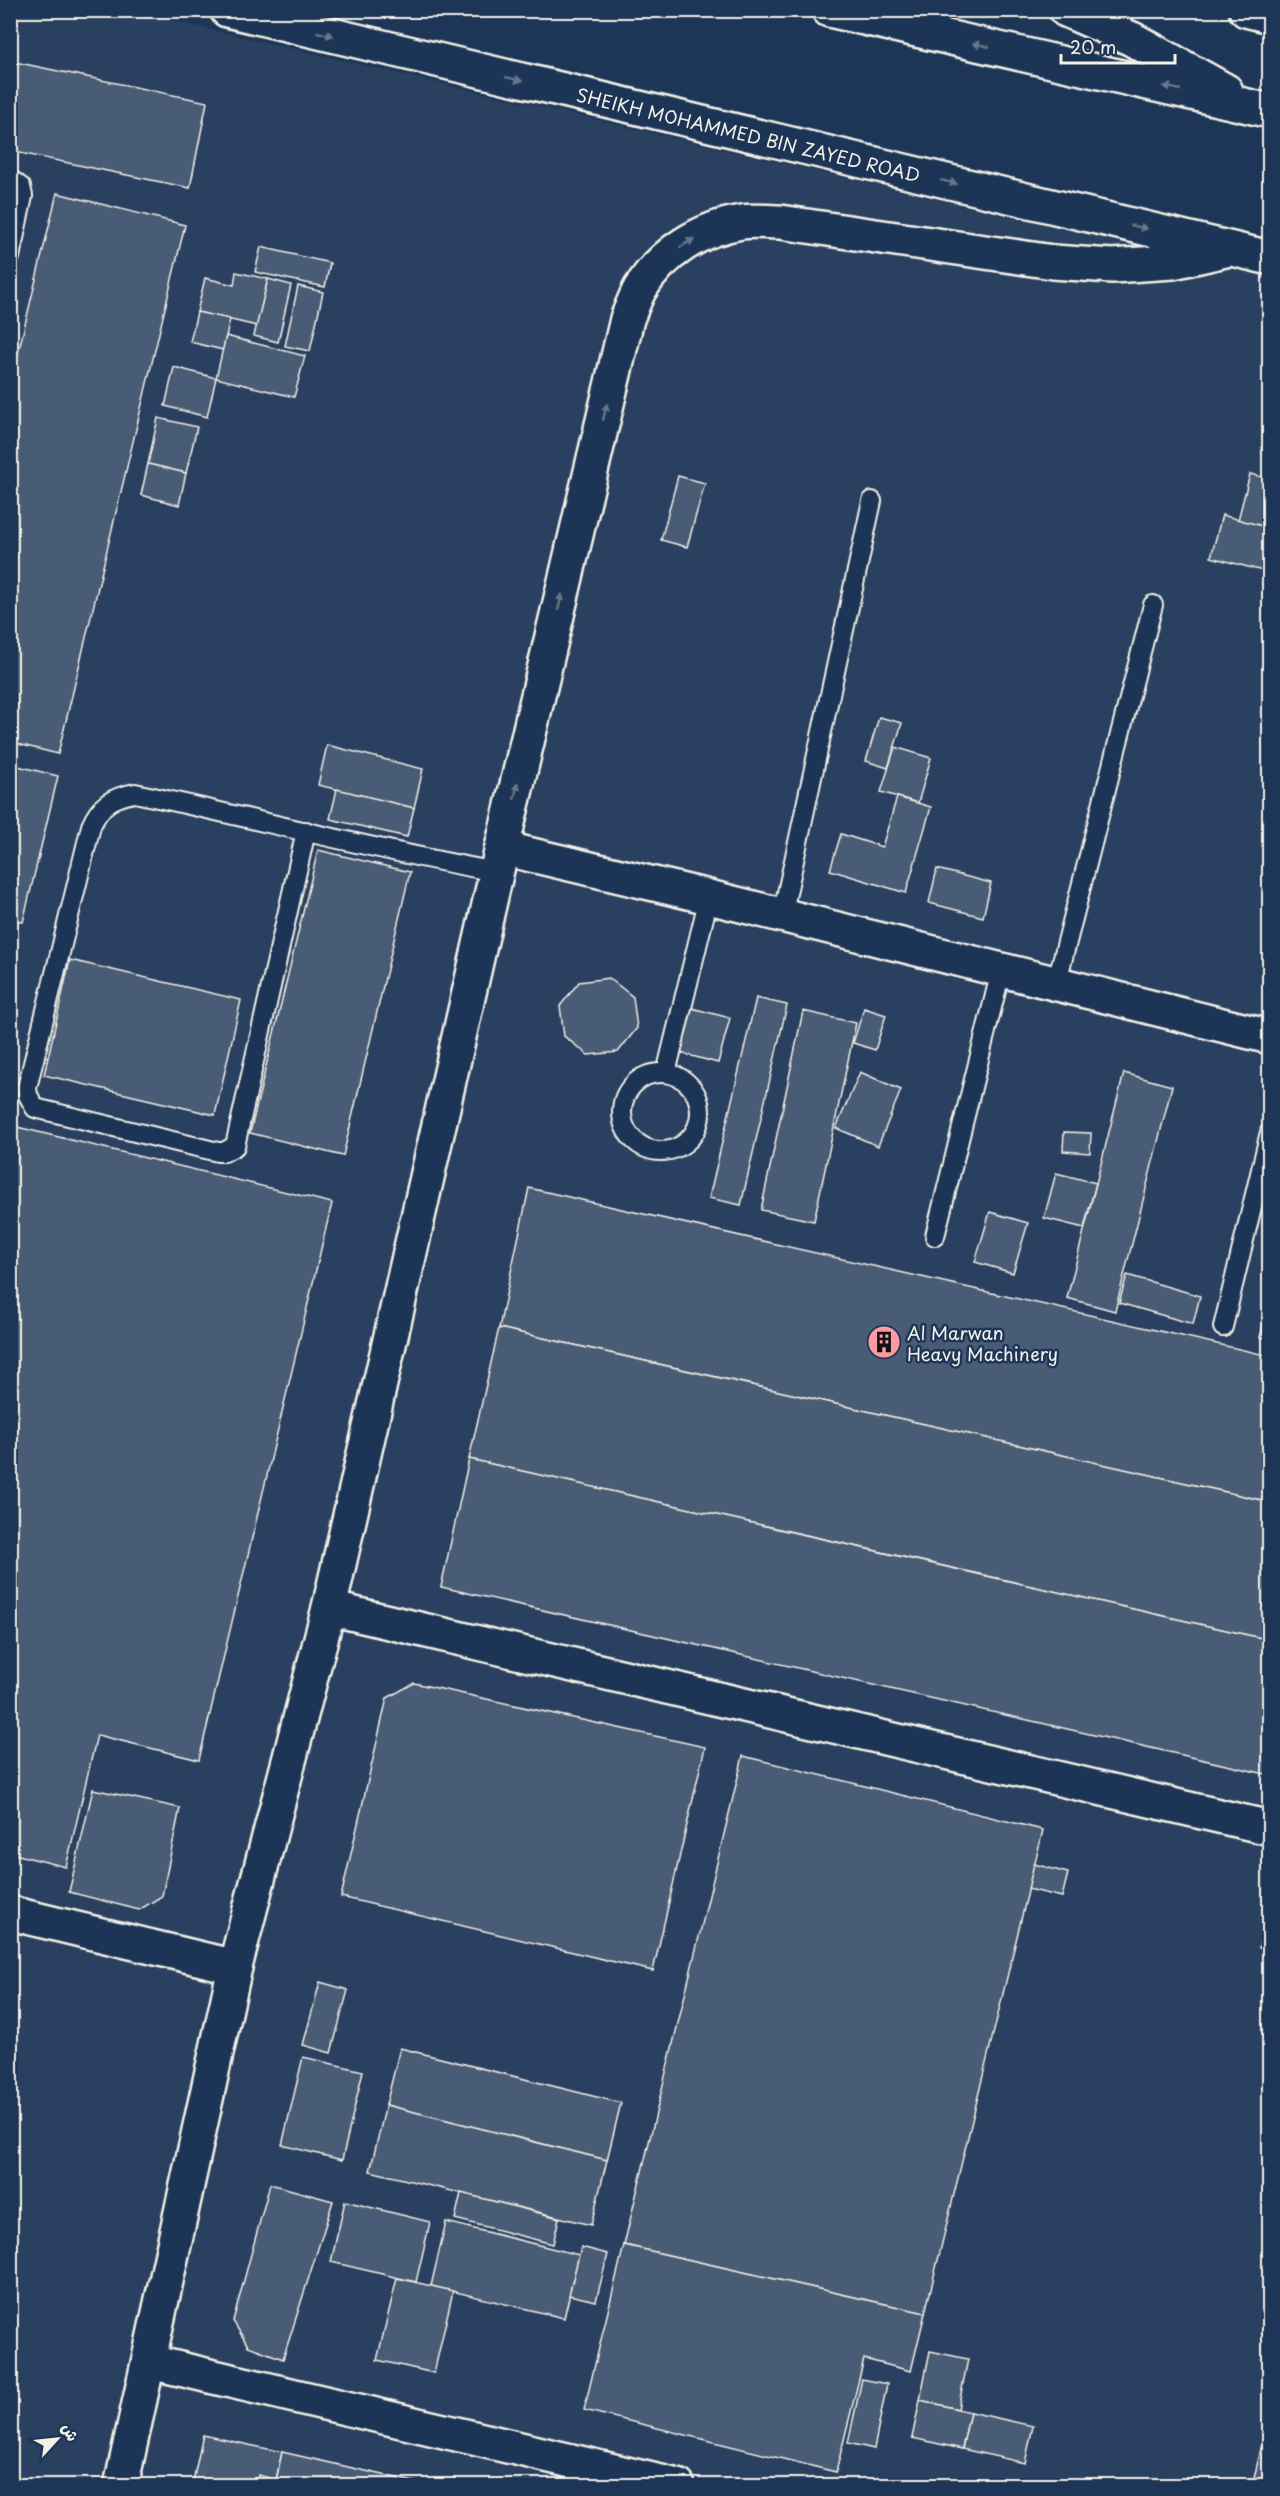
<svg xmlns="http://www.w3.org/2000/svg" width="1280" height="2496" viewBox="0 0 1280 2496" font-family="'Playpen Sans','Playpen Sans Arabic',sans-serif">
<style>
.built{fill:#2a4060}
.building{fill:#485b74;stroke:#f4f1e8;stroke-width:1.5}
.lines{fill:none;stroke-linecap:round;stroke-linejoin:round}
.lane-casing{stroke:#f4f1e8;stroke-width:22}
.street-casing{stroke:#f4f1e8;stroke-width:38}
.secondary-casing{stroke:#f4f1e8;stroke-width:38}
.highway-casing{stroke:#f4f1e8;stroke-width:38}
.lane{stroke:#1d3557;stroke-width:18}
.street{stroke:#1d3557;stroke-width:33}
.secondary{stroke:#1d3557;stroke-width:33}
.highway{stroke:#1d3557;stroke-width:33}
.oneway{fill:#68778a}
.labels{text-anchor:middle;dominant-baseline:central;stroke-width:5;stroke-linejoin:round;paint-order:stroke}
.street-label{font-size:18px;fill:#f4f1e8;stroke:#1d3557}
.poi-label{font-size:18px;fill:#f4f1e8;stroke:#1d3557;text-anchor:start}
</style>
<rect width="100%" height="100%" fill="#1d3557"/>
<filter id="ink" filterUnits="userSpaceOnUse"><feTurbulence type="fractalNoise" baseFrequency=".0167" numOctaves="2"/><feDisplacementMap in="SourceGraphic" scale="12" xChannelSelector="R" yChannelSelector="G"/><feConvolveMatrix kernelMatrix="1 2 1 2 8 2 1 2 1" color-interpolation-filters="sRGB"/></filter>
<g filter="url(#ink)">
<!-- built -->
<polygon class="built" points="11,11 131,11 1269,277 1269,2485 11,2486"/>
<!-- building -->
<g class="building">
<polygon points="10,61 207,102 190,188 10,151"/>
<polygon points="57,193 185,225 58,754 10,742 10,386"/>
<polygon points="261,247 330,263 325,287 255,272"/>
<polygon points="236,272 268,279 257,326 197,312 205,278 234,285"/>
<polygon points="268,279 291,285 278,342 254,336"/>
<polygon points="298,286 323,292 310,351 285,346"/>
<polygon points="197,312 230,319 223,350 190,342"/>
<polygon points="226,336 305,356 294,397 216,378"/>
<polygon points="174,367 216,378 207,417 165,406"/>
<polygon points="158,418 197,427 186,473 148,464"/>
<polygon points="148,464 186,473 179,505 141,495"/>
<polygon points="1250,474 1270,479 1270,528 1238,520"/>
<polygon points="678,476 705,483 687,547 661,540"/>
<polygon points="1222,515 1270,528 1270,573 1211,557"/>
<polygon points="879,717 902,723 888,768 866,761"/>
<polygon points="327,745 423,769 414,808 318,785"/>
<polygon points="895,747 931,758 918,803 881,792"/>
<polygon points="10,764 58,776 23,922 10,919"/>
<polygon points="337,789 414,808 407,837 330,819"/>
<polygon points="897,797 931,807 906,893 830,870 841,834 882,847"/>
<polygon points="318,850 410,872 343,1156 250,1133"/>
<polygon points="937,869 991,883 983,917 929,903"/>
<polygon points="70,960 241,1000 215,1115 44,1075"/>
<polygon points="609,978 633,997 637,1028 618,1052 588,1055 564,1036 560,1006 579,982"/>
<polygon points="756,998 787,1005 741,1205 709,1198"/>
<polygon points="684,1006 730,1018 718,1063 673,1051"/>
<polygon points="864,1008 886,1015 875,1050 853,1043"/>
<polygon points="803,1011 856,1023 814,1221 761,1210"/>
<polygon points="860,1072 901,1090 878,1146 836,1128"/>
<polygon points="1124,1073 1172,1086 1115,1311 1067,1298"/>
<polygon points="13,1126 332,1203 199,1760 97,1735 66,1867 10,1853 10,1138"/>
<polygon points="1064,1132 1091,1133 1090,1153 1063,1151"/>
<polygon points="1056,1173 1096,1183 1084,1228 1044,1218"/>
<polygon points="529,1188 1270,1356 1270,1502 499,1328"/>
<polygon points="990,1212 1028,1223 1013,1273 975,1262"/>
<polygon points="1127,1275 1200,1296 1193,1324 1119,1303"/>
<polygon points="1270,1299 1270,1339 1260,1337"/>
<polygon points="499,1328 1270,1502 1270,1640 469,1459"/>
<polygon points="469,1459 1270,1640 1270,1775 441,1587"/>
<polygon points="414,1683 705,1747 653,1971 341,1897 387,1698"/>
<polygon points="743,1756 1043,1830 925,2313 624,2245"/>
<polygon points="93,1789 180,1808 162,1896 139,1910 69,1892"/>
<polygon points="1034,1864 1068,1873 1062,1897 1028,1889"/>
<polygon points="1270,1902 1270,1950 1259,1948"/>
<polygon points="320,1982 348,1990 331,2053 303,2045"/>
<polygon points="400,2048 621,2103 607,2160 386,2105"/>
<polygon points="303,2057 363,2071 342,2160 282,2145"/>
<polygon points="386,2105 607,2160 591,2225 370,2171"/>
<polygon points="270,2184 333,2201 283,2359 248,2346 233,2321"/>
<polygon points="461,2193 559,2218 553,2244 455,2219"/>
<polygon points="345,2201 430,2222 416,2282 331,2262"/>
<polygon points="446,2222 579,2255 564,2318 431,2286"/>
<polygon points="624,2245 925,2313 911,2371 864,2359 836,2472 584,2410"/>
<polygon points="581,2247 608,2254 596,2301 569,2295"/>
<polygon points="397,2278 453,2291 434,2373 377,2360"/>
<polygon points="1270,2281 1270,2314 1262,2312"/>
<polygon points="930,2351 968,2359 958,2409 920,2400"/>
<polygon points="862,2379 887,2384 874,2449 848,2443"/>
<polygon points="920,2400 970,2412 962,2449 912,2438"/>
<polygon points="970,2412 1033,2426 1025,2463 962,2449"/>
<polygon points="1265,2432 1270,2433 1270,2486 1252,2486"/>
<polygon points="203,2435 282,2452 276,2480 258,2475 256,2486 192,2486"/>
<polygon points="282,2452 432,2486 275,2486"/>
</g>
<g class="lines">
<!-- lane casing -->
<g class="lane-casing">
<g id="lane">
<polyline points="10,179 21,187 23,196 10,257"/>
<path d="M 306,831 L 235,1146 L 224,1152 L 218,1152 L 35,1108 L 28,1095 L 27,1088 L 91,826 C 100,805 112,797 135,793 C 256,819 375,850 497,872"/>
<polyline points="782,916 872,501"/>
<polyline points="1056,985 1153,605"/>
<polyline points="666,1073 709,897"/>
<circle cx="661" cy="1112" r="39"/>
<polyline points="935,1236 1001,971"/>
<polyline points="1223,1327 1270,1132"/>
</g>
</g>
<!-- street casing -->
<g class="street-casing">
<g id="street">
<polyline points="329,1608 1270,1828"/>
<polyline points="10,1913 235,1967"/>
<polyline points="150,2362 678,2486"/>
<polyline points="121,2486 235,1967 329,1608 502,848 709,897 1270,1037"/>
</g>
</g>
<!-- secondary casing -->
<g class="secondary-casing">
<polyline id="secondary" points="1246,10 1270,16"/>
</g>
<!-- highway casing -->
<g class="highway-casing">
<g id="highway">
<path id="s1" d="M 227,10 L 1270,258"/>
<polyline points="829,10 1270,111"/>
<polyline points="1066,10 1132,39 1226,91"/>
<path d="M 502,848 L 627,319 C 631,309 635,298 640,289 C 662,253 701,228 742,222 C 754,220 768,222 780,222 L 1053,262 L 1112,266 L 1173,262 L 1230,249"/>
</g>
</g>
<!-- lane -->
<use href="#lane" class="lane"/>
<!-- street -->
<use href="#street" class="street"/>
<!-- secondary -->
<use href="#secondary" class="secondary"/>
<!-- highway -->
<use href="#highway" class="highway"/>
</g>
<!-- one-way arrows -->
<defs><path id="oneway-solid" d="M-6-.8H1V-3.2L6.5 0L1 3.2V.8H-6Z" transform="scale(1.5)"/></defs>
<g class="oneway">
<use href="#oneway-solid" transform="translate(325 34) rotate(13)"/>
<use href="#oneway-solid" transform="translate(981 45) rotate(-167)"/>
<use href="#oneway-solid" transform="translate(514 79) rotate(13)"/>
<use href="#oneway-solid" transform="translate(1172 88) rotate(-167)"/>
<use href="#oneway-solid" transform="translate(949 182) rotate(13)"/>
<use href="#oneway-solid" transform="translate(1139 227) rotate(13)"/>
<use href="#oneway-solid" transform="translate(687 243) rotate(-32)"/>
<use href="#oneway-solid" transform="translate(605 412) rotate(-77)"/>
<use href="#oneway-solid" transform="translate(560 602) rotate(-77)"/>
<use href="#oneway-solid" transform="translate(516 791) rotate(-77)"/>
</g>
</g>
<!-- icons -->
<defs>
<g id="building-disc" transform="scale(1.725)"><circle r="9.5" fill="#ff9aa2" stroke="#1d3557"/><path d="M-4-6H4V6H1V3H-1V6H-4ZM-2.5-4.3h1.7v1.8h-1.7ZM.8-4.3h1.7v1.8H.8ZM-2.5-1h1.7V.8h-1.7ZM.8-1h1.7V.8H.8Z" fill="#111"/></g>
</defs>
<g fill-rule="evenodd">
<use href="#building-disc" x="884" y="1342"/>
</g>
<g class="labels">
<!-- street labels -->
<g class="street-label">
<text stroke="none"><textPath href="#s1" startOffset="536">SHEIKH MOHAMMED BIN ZAYED ROAD</textPath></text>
</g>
<!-- poi labels -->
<g class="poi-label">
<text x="907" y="1332">Al Marwan<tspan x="907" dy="21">Heavy Machinery</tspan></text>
</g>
</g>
<!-- margin -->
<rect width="1280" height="2496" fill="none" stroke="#1d3557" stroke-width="36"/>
<rect x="18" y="18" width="1244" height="2460" fill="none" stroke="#f4f1e8" stroke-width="2" filter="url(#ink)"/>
<!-- north arrow -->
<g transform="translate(57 2439) rotate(63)" stroke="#1d3557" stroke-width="4.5" paint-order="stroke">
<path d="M0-4.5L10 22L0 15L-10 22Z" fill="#f4f1e8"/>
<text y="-9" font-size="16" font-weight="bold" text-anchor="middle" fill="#f4f1e8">ش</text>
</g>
<!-- scale -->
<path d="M1061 54v9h114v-9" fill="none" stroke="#f4f1e8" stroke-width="3"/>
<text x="1070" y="54" font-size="18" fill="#f4f1e8" stroke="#1d3557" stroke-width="4.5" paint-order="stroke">20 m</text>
</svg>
